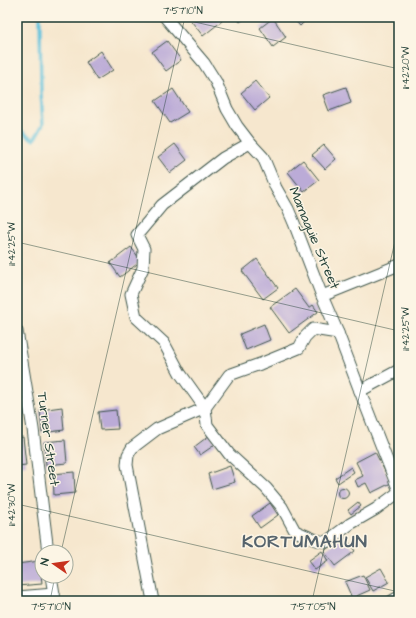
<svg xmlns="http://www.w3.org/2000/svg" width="416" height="618" viewBox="0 0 416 618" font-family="'Architects Daughter',sans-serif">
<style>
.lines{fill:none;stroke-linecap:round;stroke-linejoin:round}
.stream{stroke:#5ec1dc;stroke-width:3.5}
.building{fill:#bbabd7}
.street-casing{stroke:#3f564b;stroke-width:13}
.street{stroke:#fff;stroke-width:11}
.ticks{fill:none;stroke:#1f3d34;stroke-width:1;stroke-opacity:0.45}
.labels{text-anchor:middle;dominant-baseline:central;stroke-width:3;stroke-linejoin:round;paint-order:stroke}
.street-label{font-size:14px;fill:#1f3d34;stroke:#fcf5e5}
.district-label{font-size:18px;font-weight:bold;letter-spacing:1px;fill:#56646d;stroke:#fcf5e5}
.neatline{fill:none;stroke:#1f3d34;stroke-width:1.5}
.ticks-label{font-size:10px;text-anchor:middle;fill:#1f3d34}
</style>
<rect width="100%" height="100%" fill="#fcf5e5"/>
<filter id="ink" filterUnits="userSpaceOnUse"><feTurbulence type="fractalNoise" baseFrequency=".025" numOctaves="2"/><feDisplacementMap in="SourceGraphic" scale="8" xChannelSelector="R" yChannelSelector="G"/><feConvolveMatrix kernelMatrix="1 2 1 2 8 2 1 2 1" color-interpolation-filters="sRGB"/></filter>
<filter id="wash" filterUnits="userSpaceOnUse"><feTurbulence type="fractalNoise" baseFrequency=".012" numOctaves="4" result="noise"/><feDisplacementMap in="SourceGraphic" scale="16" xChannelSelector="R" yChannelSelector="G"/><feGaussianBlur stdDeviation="0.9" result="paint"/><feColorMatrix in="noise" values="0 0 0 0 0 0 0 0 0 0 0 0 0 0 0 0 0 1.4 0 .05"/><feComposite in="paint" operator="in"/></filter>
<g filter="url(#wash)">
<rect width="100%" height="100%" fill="#f6e7ce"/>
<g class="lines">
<!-- stream -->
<polyline class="stream" points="17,128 34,140 43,124 41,92 40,17"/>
</g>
<g id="blocks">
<!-- building -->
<g class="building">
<polygon points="188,17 219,17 222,21 203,36"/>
<polygon points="235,17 246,17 240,22"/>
<polygon points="292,17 309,17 300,26"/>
<polygon points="273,18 286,37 273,47 260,28"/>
<polygon points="167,41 181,60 166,71 152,52"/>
<polygon points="101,51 113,70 97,80 86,62"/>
<polygon points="255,81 269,98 255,110 241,93"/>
<polygon points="346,87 351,103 329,111 323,95"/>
<polygon points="173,89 188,112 170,123 155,101"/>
<polygon points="175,144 187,160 170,173 158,157"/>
<polygon points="324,145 336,159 325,169 312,155"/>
<polygon points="303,160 319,180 304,192 288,172"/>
<polygon points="131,247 141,261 120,277 110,263"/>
<polygon points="257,259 278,288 263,299 242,271"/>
<polygon points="295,289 309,308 313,305 318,312 289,333 270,307"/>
<polygon points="264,324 270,340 246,350 240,334"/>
<polygon points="62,407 64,430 42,433 40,410"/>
<polygon points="116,410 118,429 100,430 98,412"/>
<polygon points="210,435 216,444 200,455 194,447"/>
<polygon points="23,437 26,465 17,466 17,438"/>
<polygon points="65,440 67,463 46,465 44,442"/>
<polygon points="375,452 391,483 371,493 366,483 358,487 355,480 363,476 356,462"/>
<polygon points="230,466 235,482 212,489 208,474"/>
<polygon points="351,467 354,472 338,483 335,478"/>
<polygon points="74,472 75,493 54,495 53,474"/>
<circle cx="343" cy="493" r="5.5"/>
<polygon points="358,502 361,506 351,514 348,510"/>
<polygon points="270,503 278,515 260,528 252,516"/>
<polygon points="344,536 355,551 335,566 324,551"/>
<polygon points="322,551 328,561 315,570 308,561"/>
<polygon points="40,561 42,584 17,586 17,564"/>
<polygon points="381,568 389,582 373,591 365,577"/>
<polygon points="363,575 370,590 352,598 345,582"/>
</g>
</g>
</g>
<g filter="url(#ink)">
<use href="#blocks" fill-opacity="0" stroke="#3f564b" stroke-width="1"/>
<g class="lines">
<!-- street casing -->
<g class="street-casing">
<g id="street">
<polyline points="165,17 204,63 216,82 227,109 237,126 250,143 263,157 276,188 288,209 294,223 322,296 338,333 360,391 399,491"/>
<polyline points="250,143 223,158 162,205 137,235 144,249 143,268 131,294 136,317 164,343 180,373 205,408 207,425 229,454 266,488 282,507 295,531 316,540 326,542 350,524 376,509 399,492"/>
<polyline points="322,296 399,265"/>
<polyline points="17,331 33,429 48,552"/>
<polyline points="360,391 399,370"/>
<polyline points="51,576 55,600"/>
<polyline points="17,597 54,594"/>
<polyline points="153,601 127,465 128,455 132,448 157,429 205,408 229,375 260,364 299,348 305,337 313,329 338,333"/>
<polyline points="392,601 399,597"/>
</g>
</g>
<!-- street -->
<use href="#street" class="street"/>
</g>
</g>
<!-- ticks -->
<path class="ticks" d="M 173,17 L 399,69M 17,242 L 399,331M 17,504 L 399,592M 61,552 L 185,17M 50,601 L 55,576M 312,601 L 399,224"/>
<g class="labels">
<!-- street labels -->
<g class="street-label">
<text transform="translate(314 238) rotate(67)">Mamaguie Street</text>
<text transform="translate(48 439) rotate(82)">Turner Street</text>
</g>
<!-- district labels -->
<g class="district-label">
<text x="305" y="541">KORTUMAHUN</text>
</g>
</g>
<!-- margin -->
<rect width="416" height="618" fill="none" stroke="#fcf5e5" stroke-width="44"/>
<!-- north arrow -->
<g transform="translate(54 564) rotate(283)"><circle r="19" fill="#fcf5e5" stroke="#a4ab9e"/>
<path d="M0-3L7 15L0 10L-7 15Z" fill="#c8321e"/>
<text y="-6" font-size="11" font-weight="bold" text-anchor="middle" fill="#1f3d34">N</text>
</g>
<rect x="22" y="22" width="372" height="574" class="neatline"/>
<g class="ticks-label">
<text x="183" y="14">7°57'10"N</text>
<text transform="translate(405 68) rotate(-90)" y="4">11°42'20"W</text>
<text transform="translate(11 244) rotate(-90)" y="4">11°42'25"W</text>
<text transform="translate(405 329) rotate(-90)" y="4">11°42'25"W</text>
<text transform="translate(11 505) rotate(-90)" y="4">11°42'30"W</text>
<text x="51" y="610">7°57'10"N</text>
<text x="313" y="610">7°57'05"N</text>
</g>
</svg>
